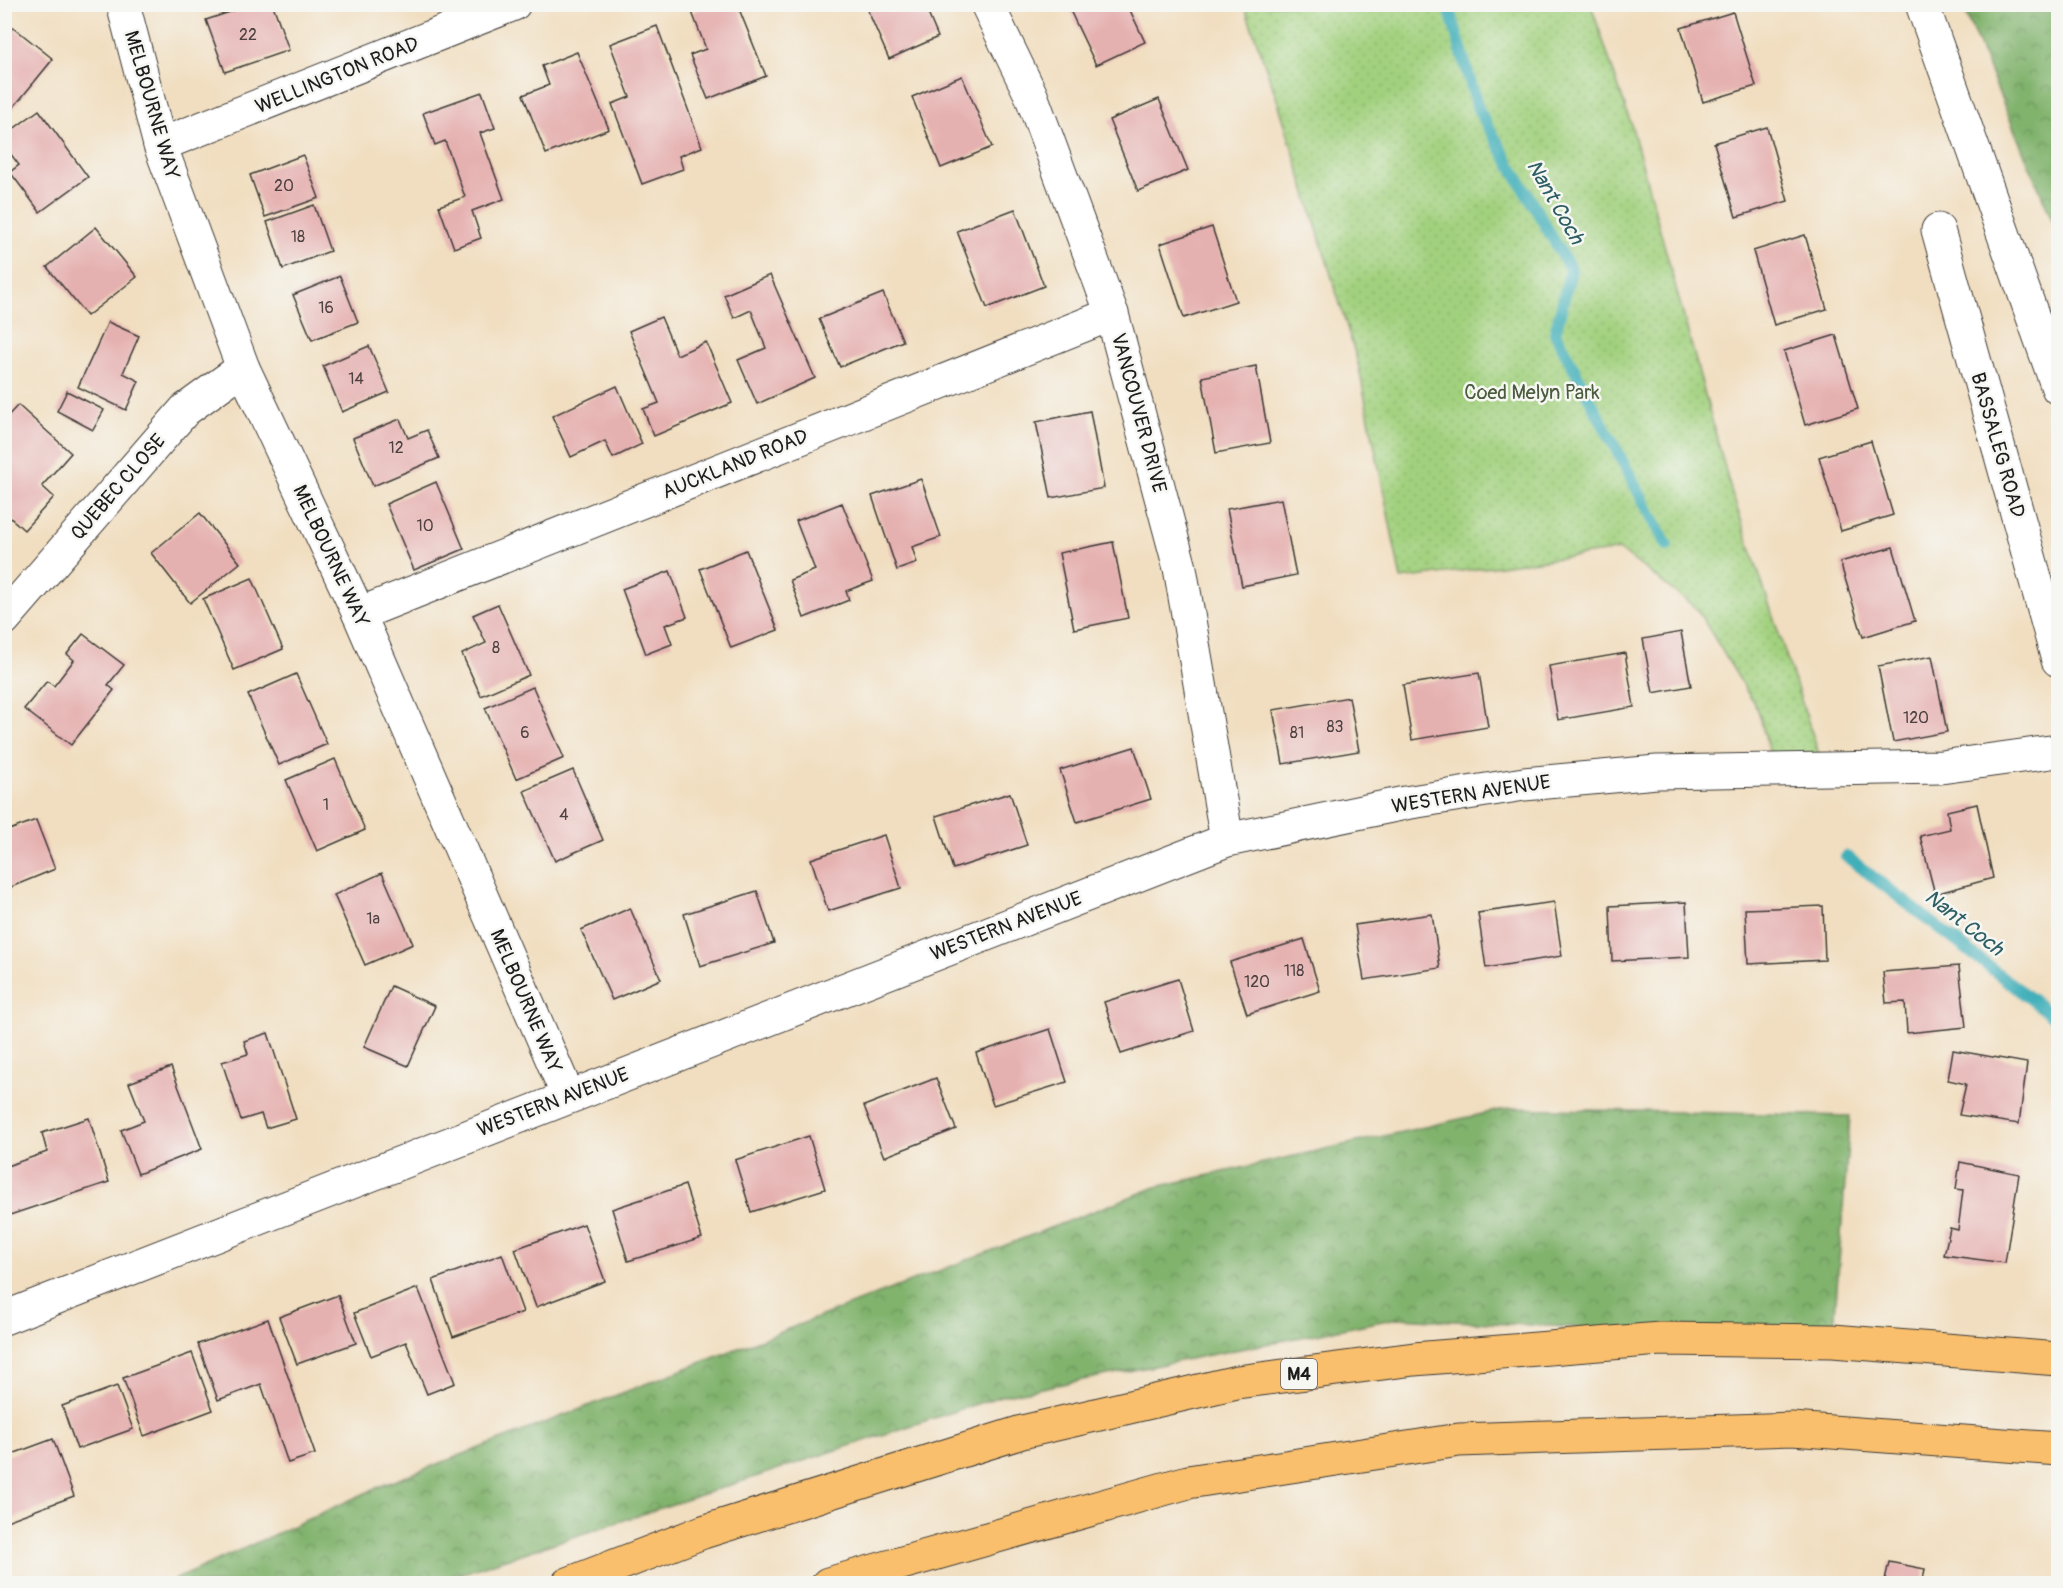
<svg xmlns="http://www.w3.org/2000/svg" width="2063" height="1588" viewBox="0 0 2063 1588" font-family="Pangolin,sans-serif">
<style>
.forest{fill:url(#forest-crowns);stroke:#4e6844;stroke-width:1.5}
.park{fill:url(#park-dots);stroke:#5f764d;stroke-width:1.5}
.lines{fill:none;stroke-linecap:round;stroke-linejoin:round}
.stream{stroke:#3fafb9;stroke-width:12}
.building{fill:#e5b1b0}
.minor-casing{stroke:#3c3935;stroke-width:35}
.highway-casing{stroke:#3c3935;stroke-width:35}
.minor{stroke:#fff;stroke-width:33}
.highway{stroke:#f9bf6d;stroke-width:33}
.labels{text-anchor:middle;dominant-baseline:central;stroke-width:5;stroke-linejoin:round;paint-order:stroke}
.number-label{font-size:16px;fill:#4e4141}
.shield{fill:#f6f6f2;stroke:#5d5d5c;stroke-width:1.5}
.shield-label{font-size:18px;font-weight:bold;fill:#1c1c1c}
.street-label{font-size:20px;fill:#1c1c1c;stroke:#f6f6f2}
.park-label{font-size:20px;fill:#4b5b3e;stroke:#f6f6f2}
.water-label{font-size:21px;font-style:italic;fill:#2c5e63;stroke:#f6f6f2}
</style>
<defs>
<pattern id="forest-crowns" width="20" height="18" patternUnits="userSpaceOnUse" patternTransform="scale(1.5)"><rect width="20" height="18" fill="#81b36d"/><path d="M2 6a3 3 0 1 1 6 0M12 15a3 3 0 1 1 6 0" fill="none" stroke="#699159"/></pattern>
<pattern id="park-dots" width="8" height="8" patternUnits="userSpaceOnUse" patternTransform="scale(1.5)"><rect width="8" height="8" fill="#a2d17e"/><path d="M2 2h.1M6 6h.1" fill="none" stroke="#8bb36c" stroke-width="1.8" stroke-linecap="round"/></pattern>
</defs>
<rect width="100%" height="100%" fill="#f6f6f2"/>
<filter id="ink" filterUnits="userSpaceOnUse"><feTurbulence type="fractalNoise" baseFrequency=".0167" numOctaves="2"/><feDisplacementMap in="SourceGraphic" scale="12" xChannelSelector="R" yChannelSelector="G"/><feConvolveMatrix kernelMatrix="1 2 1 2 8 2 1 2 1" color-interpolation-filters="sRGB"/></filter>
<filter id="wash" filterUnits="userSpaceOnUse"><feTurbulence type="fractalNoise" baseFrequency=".008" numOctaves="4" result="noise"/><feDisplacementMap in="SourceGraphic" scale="24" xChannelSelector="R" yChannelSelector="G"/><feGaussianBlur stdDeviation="1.35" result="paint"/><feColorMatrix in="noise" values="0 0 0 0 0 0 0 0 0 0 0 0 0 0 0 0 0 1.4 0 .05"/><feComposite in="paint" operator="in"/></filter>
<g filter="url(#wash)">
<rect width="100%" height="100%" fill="#f1dec0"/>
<!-- forest -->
<g class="forest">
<polygon points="1962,5 2058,5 2058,234"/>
<polygon points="1509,1108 1850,1116 1833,1341 1398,1318 1001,1396 433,1583 165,1584 381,1486 1156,1187"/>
</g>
<!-- park -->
<polygon class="park" points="1244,5 1591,5 1632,127 1731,490 1824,769 1774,770 1758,710 1697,609 1620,550 1401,579 1358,363 1279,105"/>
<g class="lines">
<!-- stream -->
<g class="stream">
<polyline points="1448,4 1478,109 1571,270 1555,333 1667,546"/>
<polyline points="1846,856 2058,1020"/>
</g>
</g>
<g id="blocks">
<!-- building -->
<g class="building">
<polygon points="710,4 737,4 766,76 708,99 690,55 706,49 692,12"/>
<polygon points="865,4 924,4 938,37 889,59"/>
<polygon points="1067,4 1127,4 1145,42 1096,65"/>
<polygon points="251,5 273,5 289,50 225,72 206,20"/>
<polygon points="1733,12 1756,86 1703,102 1681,28"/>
<polygon points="657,26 702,147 679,156 683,169 642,184 612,104 630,97 610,44"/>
<polygon points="13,27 53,59 4,119 4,38"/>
<polygon points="577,52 609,129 546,154 523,95 549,85 542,66"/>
<polygon points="962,76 992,147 941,168 912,97"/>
<polygon points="482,92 495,128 480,133 504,199 472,211 481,238 454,248 439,206 465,197 445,141 435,145 423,113"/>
<polygon points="1159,99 1188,170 1138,191 1109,120"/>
<polygon points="39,110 88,177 40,212 10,172 19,165 4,145 4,136"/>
<polygon points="1767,127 1788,201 1736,217 1714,143"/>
<polygon points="303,155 319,198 265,217 250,175"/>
<polygon points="314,205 330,251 283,269 267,222"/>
<polygon points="1015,209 1044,286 987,308 957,231"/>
<polygon points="96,227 137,277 87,316 47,267"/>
<polygon points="1212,227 1236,301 1184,318 1160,244"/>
<polygon points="1805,235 1827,309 1774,325 1753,251"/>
<polygon points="770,275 815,378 757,404 738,360 766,348 751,310 734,318 724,295"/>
<polygon points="340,276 358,322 312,340 293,295"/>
<polygon points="883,293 903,341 840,367 819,319"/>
<polygon points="661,317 677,355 706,342 732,403 654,436 643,409 659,403 629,331"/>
<polygon points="108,322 139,336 123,373 139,381 126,410 78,387"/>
<polygon points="1836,335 1858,409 1805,425 1784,351"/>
<polygon points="369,346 389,392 342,412 323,366"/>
<polygon points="1256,366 1270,443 1216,453 1202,377"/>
<polygon points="617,386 642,444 613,458 605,441 571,457 552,416"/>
<polygon points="67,391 104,410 93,430 57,411"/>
<polygon points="18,405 71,453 42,486 54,497 24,530 4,512 4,420"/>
<polygon points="1090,411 1104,488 1051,498 1036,422"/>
<polygon points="400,419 408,438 427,430 439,458 373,486 353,438"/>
<polygon points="1871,441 1893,515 1841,531 1819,457"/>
<polygon points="921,479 941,537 912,547 917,563 897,570 872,496"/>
<polygon points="436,482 464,549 414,570 386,504"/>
<polygon points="1281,499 1296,575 1242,586 1227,509"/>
<polygon points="842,503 873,581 846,591 849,600 804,618 790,580 815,570 796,521"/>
<polygon points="200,513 240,563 190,603 151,553"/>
<polygon points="1113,542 1128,618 1074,629 1059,553"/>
<polygon points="1893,547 1915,621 1863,637 1840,562"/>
<polygon points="746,550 778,630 731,648 700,569"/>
<polygon points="670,571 687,617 665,625 672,644 646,654 622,589"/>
<polygon points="252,578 283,649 234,670 203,599"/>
<polygon points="498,604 529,675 481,696 462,654 486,643 473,615"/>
<polygon points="1681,632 1691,686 1653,693 1643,639"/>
<polygon points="83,634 124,665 108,685 114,690 71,745 24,709 47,681 54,686 74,660 67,654"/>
<polygon points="1625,653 1634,707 1558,720 1549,666"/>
<polygon points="1932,656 1947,732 1893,742 1878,666"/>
<polygon points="1479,673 1488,727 1412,740 1403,685"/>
<polygon points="296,674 327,744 279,765 248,695"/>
<polygon points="533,687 564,758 516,779 485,708"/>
<polygon points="1349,697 1359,751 1283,764 1273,710"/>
<polygon points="1134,747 1151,799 1077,822 1060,770"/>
<polygon points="335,759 365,830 317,851 286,780"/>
<polygon points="573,770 603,840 555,861 524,791"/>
<polygon points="1010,793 1027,845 953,869 936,816"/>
<polygon points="1977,804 1993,878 1935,894 1920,836 1950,829 1947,811"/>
<polygon points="36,820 55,869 4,890 4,832"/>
<polygon points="884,835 901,888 828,911 811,859"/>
<polygon points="382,873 413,944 365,965 334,895"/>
<polygon points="757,891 774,943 700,966 684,914"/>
<polygon points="1554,902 1562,956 1486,968 1478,913"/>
<polygon points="1686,902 1689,957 1612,961 1610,906"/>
<polygon points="1823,906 1825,960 1748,964 1745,909"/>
<polygon points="630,908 661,979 612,1000 581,930"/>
<polygon points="1432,914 1440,968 1364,980 1355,925"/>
<polygon points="1304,939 1320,991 1247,1014 1230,962"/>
<polygon points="1959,966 1966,1027 1907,1033 1905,1002 1886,1003 1883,972"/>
<polygon points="1178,979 1194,1031 1121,1054 1104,1002"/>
<polygon points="391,986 435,1006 408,1066 364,1047"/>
<polygon points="1050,1029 1067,1082 993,1105 976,1053"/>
<polygon points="268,1033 296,1119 266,1128 261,1114 241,1120 222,1062 248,1054 244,1041"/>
<polygon points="1953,1050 2027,1063 2019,1124 1959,1115 1966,1084 1948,1080"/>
<polygon points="171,1067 202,1149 138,1174 121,1130 144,1121 129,1083"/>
<polygon points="936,1078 956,1129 884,1157 864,1106"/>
<polygon points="89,1118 109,1182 4,1217 4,1167 47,1152 42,1133"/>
<polygon points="809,1136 825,1189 751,1212 735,1160"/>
<polygon points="1960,1162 2019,1174 2005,1263 1944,1255 1950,1228 1958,1230 1963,1190 1956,1189"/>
<polygon points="685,1185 702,1238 628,1261 612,1209"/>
<polygon points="584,1224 605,1281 536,1307 515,1249"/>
<polygon points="502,1254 523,1312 453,1337 433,1280"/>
<polygon points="418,1288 455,1383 427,1394 406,1342 371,1356 354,1313"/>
<polygon points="338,1295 356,1343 297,1364 279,1317"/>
<polygon points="268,1319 315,1454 288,1463 261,1384 218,1400 198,1344"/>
<polygon points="192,1353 213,1410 144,1436 123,1378"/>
<polygon points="117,1386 133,1429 77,1449 62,1406"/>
<polygon points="53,1439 74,1496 4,1522 4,1457"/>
<polygon points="1889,1562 1925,1569 1922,1584 1884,1584"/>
<polygon points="1861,1579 1879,1582 1879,1584 1860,1584"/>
</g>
</g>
</g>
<g filter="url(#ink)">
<use href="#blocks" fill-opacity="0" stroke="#3c3935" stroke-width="1.5"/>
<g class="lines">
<!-- minor casing -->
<g class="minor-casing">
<g id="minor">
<polyline points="123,4 160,145 243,368 359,614 568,1096"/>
<polyline points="987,4 1031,95 1112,314 1180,568 1227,840"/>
<polyline points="1922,4 2058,388"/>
<polyline points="160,145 514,4"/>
<polyline points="1938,230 2058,660"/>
<polyline points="359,614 1112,314"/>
<polyline points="4,619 185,410 243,368"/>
<polyline points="4,1318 1227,840 1405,803 1524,784 1657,772 1941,767 2058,751"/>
</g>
</g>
<!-- highway casing -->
<g class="highway-casing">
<g id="highway">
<polyline points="568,1584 703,1532 1022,1432 1237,1382 1414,1359 1660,1339 1833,1341 2058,1359"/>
<polyline points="828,1584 1188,1482 1459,1440 1792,1429 2058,1449"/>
</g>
</g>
<!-- minor -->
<use href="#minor" class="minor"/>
<!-- highway -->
<use href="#highway" class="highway"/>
</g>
</g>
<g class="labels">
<!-- number labels -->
<g class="number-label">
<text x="248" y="35">22</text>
<text x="284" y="186">20</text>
<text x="298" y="237">18</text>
<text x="326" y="308">16</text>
<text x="356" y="379">14</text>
<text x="396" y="448">12</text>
<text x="425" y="526">10</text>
<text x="496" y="648">8</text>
<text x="1916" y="718">120</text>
<text x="1335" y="727">83</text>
<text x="525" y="733">6</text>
<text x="1297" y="733">81</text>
<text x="326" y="805">1</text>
<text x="564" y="815">4</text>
<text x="373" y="919">1a</text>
<text x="1294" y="971">118</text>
<text x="1257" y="982">120</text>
</g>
<!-- shield labels -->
<rect class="shield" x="1281" y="1359" width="36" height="30" rx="4.5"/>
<g class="shield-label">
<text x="1299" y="1374">M4</text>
</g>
<!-- street labels -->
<g class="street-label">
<text transform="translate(337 75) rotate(-22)">WELLINGTON ROAD</text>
<text transform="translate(152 105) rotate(74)">MELBOURNE WAY</text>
<text transform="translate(1139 413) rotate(75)">VANCOUVER DRIVE</text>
<text transform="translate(1998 445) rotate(74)">BASSALEG ROAD</text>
<text transform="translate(735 464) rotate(-22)">AUCKLAND ROAD</text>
<text transform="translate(118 487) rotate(-49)">QUEBEC CLOSE</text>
<text transform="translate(331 556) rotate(65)">MELBOURNE WAY</text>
<text transform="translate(1471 794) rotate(-9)">WESTERN AVENUE</text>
<text transform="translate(1006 926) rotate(-21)">WESTERN AVENUE</text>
<text transform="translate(526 1001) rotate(67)">MELBOURNE WAY</text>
<text transform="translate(553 1102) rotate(-21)">WESTERN AVENUE</text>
</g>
<!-- park labels -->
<g class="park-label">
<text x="1532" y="392">Coed Melyn Park</text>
</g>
<!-- water labels -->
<g class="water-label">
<text transform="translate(1555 202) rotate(60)">Nant Coch</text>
<text transform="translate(1964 923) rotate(38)">Nant Coch</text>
</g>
</g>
<!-- margin -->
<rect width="2063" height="1588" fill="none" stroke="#f6f6f2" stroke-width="24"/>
</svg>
